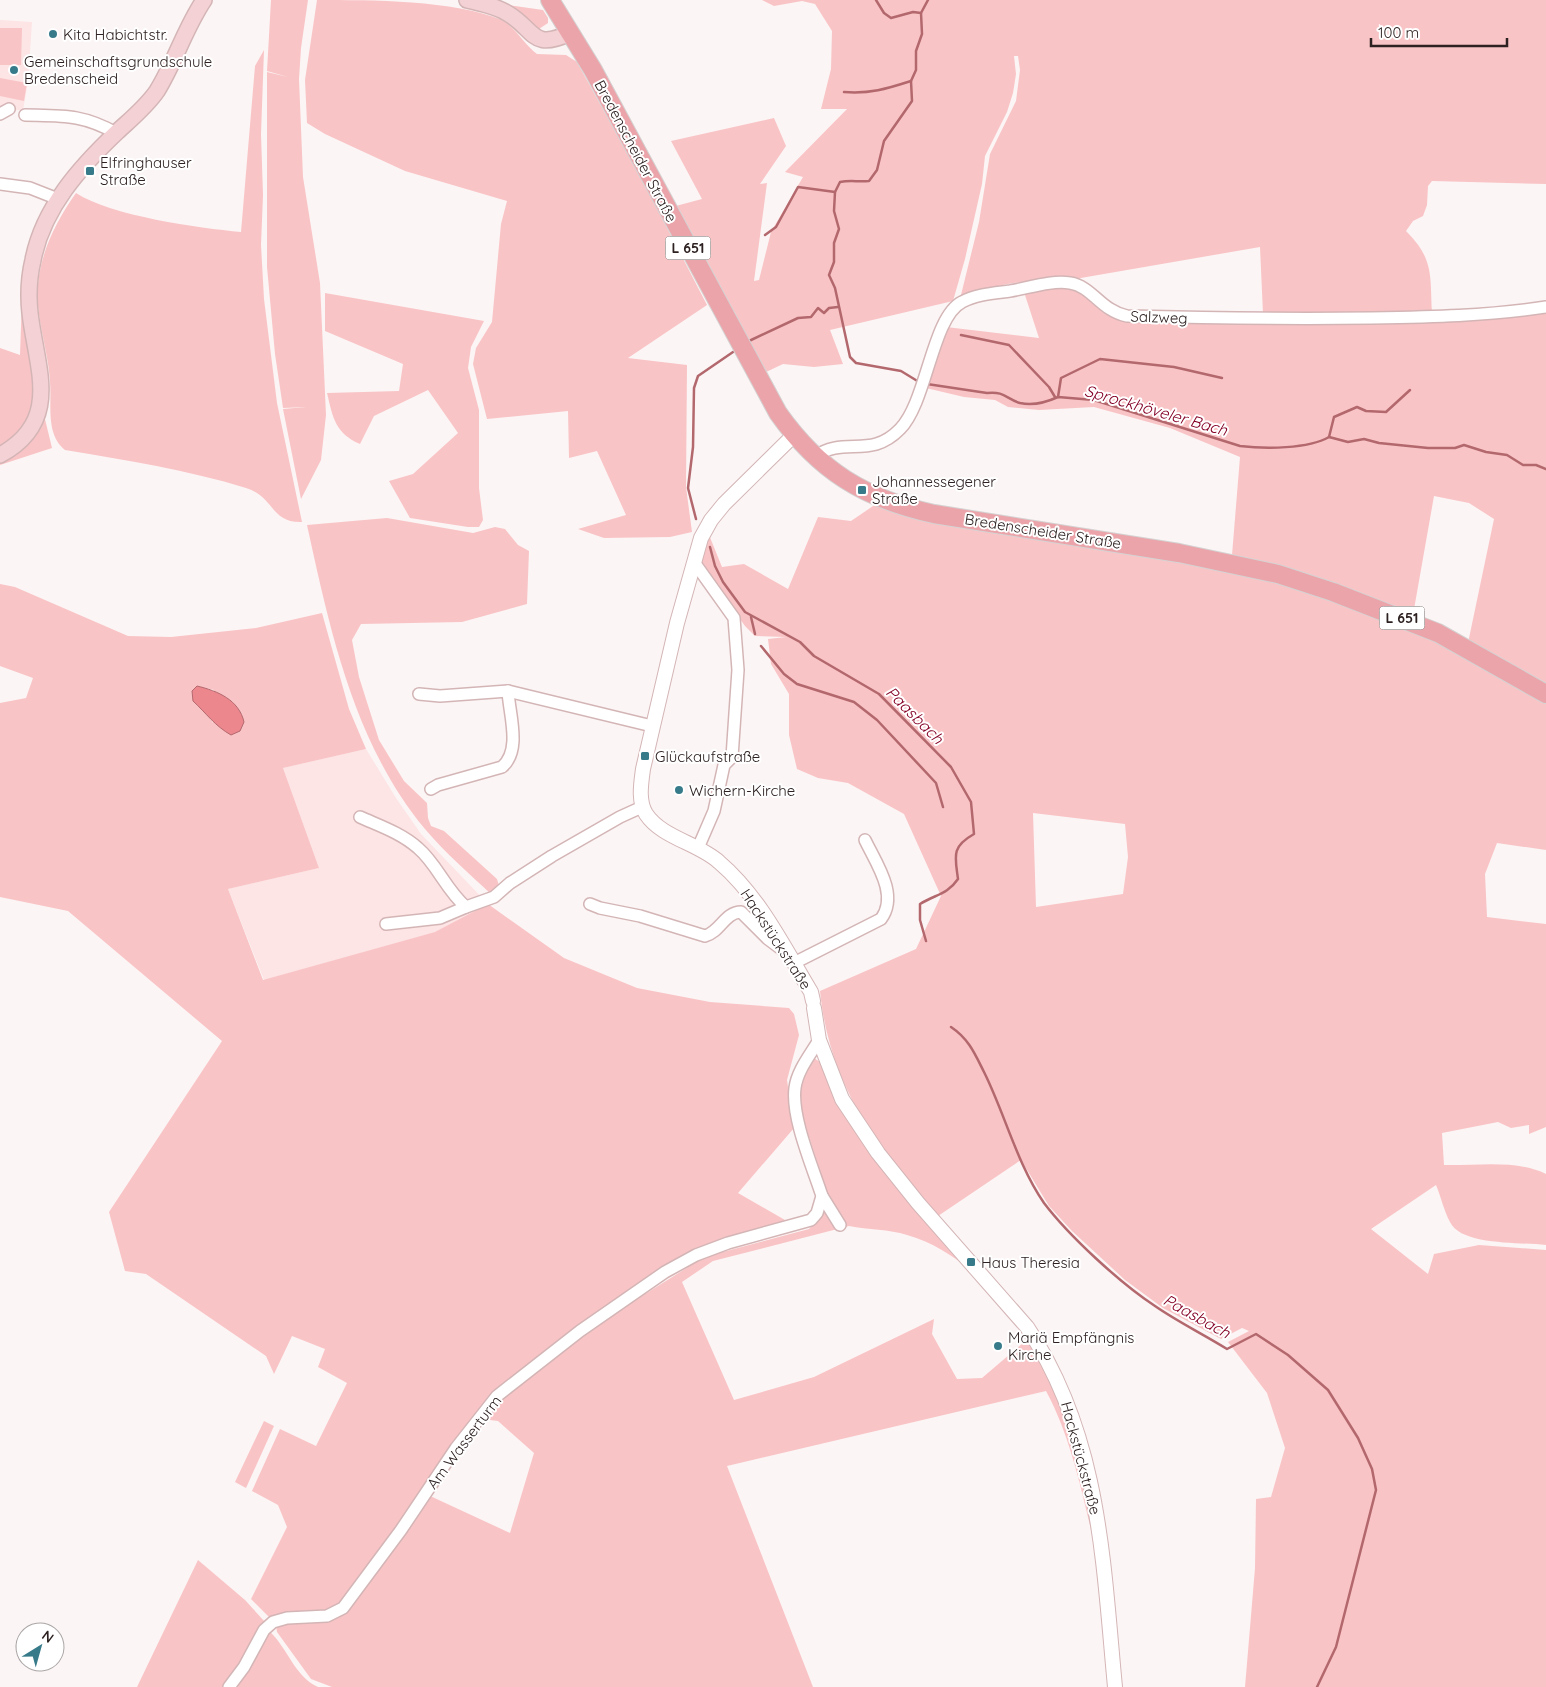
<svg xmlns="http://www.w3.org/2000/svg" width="1546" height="1687" viewBox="0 0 1546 1687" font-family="Quicksand,sans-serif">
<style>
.built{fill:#fde4e5}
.green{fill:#f9c4c6;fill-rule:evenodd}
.water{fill:#ed878e;stroke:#b3686d}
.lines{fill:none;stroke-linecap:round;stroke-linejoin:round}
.stream{stroke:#b3686d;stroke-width:2.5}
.minor-casing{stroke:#d4b5b6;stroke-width:14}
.tertiary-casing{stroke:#d4b5b6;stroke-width:16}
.secondary-casing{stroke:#d4b5b6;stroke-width:18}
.primary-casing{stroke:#d5d3d3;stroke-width:20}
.minor{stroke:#fff;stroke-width:11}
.tertiary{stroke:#fff;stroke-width:14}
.secondary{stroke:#f4d1d5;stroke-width:15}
.primary{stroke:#eaa4aa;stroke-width:18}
.poi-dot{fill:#377b8a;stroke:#fff;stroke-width:2}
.labels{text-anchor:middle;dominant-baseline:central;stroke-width:4;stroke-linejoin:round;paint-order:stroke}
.shield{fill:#fff;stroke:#6c6464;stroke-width:1}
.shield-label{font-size:14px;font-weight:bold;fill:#2d2121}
.poi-label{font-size:15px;fill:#2d2121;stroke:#fff;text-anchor:start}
.street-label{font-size:15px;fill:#2d2121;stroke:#fff}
.water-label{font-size:16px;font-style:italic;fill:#840126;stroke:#fff}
</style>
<rect width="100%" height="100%" fill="#fcf5f5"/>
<!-- built -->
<g class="built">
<polygon points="0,20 32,22 28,82 23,110 0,111"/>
<polygon points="366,749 396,798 421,834 488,904 436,932 264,980 228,889 319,868 283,768"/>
</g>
<!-- green -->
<g class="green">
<polygon points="271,0 308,0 301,48 299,79 303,177 320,283 326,415 321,460 301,499 283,409 306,407 283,408 275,354 267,267 267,72 288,77 267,71"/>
<path d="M 317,0 C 371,0 454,0 502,20 C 516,28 524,44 537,54 L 566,55 L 577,62 L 647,189 L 707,305 L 628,358 L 687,365 L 686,487 L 692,532 L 670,537 L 604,538 L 578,529 L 626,515 L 597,451 L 569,458 L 568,411 L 487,419 L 473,364 L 476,348 L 492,322 L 501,224 L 507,201 L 405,171 L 325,134 L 307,123 L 305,80 Z"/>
<path d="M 762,0 L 1546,0 L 1546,184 L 1432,181 L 1428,186 L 1427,205 L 1423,216 L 1413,221 L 1406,231 C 1434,259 1430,275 1432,312 L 1263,314 L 1260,247 L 1075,279 C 1037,278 994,283 960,299 L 979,222 L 990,154 L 1016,101 L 1020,70 L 1018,56 L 1014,56 L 1016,74 L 1013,93 L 1007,112 L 985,156 L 982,184 L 965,259 L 953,301 L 830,330 L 843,364 L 814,367 L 783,364 L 764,373 L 672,207 L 702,199 L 671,141 L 774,118 L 786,146 L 760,184 L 767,183 L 754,281 L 759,280 L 771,232 L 803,177 L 785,172 L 847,109 L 821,109 L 831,69 L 832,31 L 815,4 L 802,1 L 774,6 Z"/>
<polygon points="501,4 543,10 548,18 548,23 539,29"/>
<polygon points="0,28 22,28 21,65 0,65"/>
<path d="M 264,50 L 261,134 L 263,195 L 261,245 L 264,299 L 277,403 L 302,522 C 270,523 275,497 246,488 C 188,470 126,460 65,450 C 45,434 52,405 50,382 C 49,360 42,337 39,314 C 32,270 51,228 76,193 C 111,216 199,228 241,232 L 255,66 Z"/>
<polygon points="0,78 27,83 24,101 0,96"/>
<polygon points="1057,287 1080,292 1108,314 1546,312 1546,686 1468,643 1494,519 1469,503 1434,496 1413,615 1232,555 1240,457 1170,428 1094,407 1039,410 1008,407 995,400 964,397 926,388 929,383 927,382 946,327 1039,338 1024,292"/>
<path d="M 325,293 L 484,321 L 471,347 L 468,368 L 479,410 L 479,488 L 483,520 L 479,527 L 468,527 L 410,518 L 389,481 L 413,474 L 458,433 L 428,390 L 374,416 L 360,444 C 335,433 333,418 327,393 L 399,391 L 403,364 L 325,331 Z"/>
<path d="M 22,299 C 28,332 45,390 27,420 C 20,432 10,439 0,447 L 0,348 L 20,355 Z"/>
<polygon points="44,415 52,448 0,465 0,464"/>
<path d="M 876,504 L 938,523 L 1233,571 L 1314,594 L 1409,629 L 1454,649 L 1518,684 L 1546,703 L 1546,850 L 1497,843 L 1485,874 L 1487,917 L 1546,924 L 1546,1127 L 1529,1134 L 1529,1125 L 1511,1128 L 1498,1122 L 1442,1133 L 1444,1165 C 1475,1166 1517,1159 1546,1174 L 1546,1245 C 1522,1242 1461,1246 1450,1222 C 1444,1211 1441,1197 1436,1185 L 1371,1229 L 1428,1274 L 1434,1254 L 1479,1245 L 1546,1250 L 1546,1687 L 1245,1687 L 1255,1568 L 1256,1499 L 1271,1497 L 1285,1448 L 1267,1393 L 1228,1342 L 1249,1331 L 1242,1328 L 1221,1339 L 1163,1308 L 1125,1280 L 1072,1231 L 1049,1206 L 1021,1160 L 938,1216 C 877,1149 829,1084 820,991 L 916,949 L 941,896 L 904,814 L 848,783 L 818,778 L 797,769 L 789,735 L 789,694 L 771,664 L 768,639 L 786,637 L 755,636 L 745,626 L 699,563 L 709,535 L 722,567 L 744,564 L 788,589 L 818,517 L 851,521 ZM 1033,813 L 1125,824 L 1128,857 L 1123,894 L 1036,907 Z"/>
<path d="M 387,518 L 473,533 L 495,527 L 505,529 L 518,545 L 529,551 L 527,604 L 462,622 L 361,624 L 352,640 L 359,677 L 379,740 L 404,781 L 427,803 L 428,818 L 431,826 L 444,831 L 497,879 L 500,889 L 493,896 C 470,874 445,853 425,829 C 354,744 330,630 307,525 Z"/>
<path d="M 0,584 L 15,587 L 128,636 L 171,637 L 256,628 L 322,613 L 349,709 L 366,749 L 283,768 L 319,868 L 228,889 L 263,980 L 435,932 L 488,904 L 564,958 L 637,988 L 710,1002 L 789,1008 L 794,1014 L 799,1035 L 787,1080 L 794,1128 L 738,1193 L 792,1224 L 700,1249 L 501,1387 L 340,1606 L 321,1612 L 270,1618 L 251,1599 L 287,1527 L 278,1505 L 252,1491 L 280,1429 L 316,1446 L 347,1383 L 318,1367 L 325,1349 L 292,1336 L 274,1374 L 266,1356 L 146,1274 L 125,1271 L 109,1212 L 222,1041 L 68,911 L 0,897 L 0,703 L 26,698 L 33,678 L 0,666 ZM 197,686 L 214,690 L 213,723 L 208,713 L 193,701 Z"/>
<path d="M 814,1058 L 820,1062 L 834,1095 L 975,1273 C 954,1257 933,1242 907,1235 C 889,1229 868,1230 849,1226 L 713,1261 L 682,1282 L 734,1400 L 814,1377 L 934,1319 L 932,1334 L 957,1379 L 982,1378 L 1029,1338 L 1051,1370 L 1084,1477 L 1097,1554 C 1083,1499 1073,1441 1046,1391 L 727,1466 L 813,1687 L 332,1687 L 311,1679 L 277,1632 L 276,1625 L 341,1614 L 428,1495 L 510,1533 L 534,1453 L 498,1421 L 482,1419 L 495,1403 L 588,1330 L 704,1257 L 809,1229 L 821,1216 L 828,1196 L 802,1115 L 800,1087 Z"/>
<polygon points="264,1421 274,1426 246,1488 235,1482"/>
<polygon points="198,1560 245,1600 265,1622 225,1687 137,1687"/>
<path d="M 269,1631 C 288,1648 294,1676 318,1687 L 233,1687 Z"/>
</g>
<!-- water -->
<path class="water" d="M 197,686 C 218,691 239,700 244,722 L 240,731 L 231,735 C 215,726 206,713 193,701 L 192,691 Z"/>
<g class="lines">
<!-- stream -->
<g class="stream">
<path d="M 876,0 L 884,13 L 891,18 L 913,12 L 921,13 L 922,34 L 916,51 L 916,70 L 911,81 L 912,101 L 884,141 L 877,170 L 869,181 C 858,182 850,180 840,182 L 835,192 L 834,211 L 839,229 L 834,243 L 834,262 L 829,275 L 835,288 L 850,357 L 856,363 L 901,371 L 919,382"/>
<polyline points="921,13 928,0"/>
<path d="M 844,92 C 870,94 886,89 911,81"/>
<polyline points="765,235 776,227 798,187 835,192"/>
<polyline points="961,335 1009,345 1049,387 1055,397"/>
<polyline points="749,341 798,318 811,317 818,308 824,313 829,308 838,307"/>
<path d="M 927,384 L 987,393 C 1005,391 1006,399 1020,403 C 1034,406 1047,402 1058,397 L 1094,400 L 1240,446 C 1265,449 1308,449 1329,437 L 1348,442 L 1364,439 L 1379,443 L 1428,448 L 1455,448 L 1464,445 L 1486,452 L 1507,455 L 1523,465 L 1536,465 L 1546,469"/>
<polyline points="1058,397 1061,378 1100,359 1174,367 1222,378"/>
<polyline points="1329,437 1334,417 1357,407 1366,411 1386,412 1410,390"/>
<polyline points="696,519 688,488 693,447 694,388 698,376 733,352"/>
<path d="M 710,547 L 715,566 L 723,582 L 745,612 L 800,642 L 814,656 L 879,694 L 951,767 L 971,802 L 974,834 C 951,847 955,856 958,879 C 947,895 936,894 920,904 L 920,920 L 926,941"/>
<polyline points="751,617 755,634"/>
<polyline points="761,646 784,674 797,684 854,702 877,720 936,783 943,807"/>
<path d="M 951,1027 C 969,1039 975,1054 984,1072 C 1005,1114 1017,1164 1044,1203 C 1069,1236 1120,1283 1155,1306 C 1178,1322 1203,1334 1227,1349 L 1256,1334 L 1288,1355 L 1328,1390 L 1358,1438 L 1372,1469 L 1376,1490 L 1336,1647 L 1317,1687"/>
</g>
<!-- minor casing -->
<g class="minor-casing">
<g id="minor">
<polyline points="0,114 9,109"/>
<path d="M 25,115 C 63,116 82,114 116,133"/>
<polyline points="0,184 30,188 58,199"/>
<path d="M 814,457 C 845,435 870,460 900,429 C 927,402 932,317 962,302 C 976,294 995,293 1010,291 C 1029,288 1051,280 1070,283 C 1092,286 1101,311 1127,316 C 1209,318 1290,319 1371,318 C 1429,317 1488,316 1546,307"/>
<polyline points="694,562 734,618 738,670 732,757 724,765 714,811 698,848"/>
<polyline points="419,694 440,696 508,691 652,726"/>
<path d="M 431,789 L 438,785 L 502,767 C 522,750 509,714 508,691"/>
<path d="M 360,817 C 380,826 401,833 418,848 C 437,864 446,890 466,907 L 494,897 L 510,883 L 552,856 L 620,817 L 642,807"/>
<path d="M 590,904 L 600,908 L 640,916 L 705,936 C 720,932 725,912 741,912 L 768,939 L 788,954"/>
<polyline points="386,924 440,918 466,907"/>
<path d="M 794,963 L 881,919 C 899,895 876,863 865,840"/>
<polyline points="822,1196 840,1225"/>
<path d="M 229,1687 L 244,1667 L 264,1630 L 273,1622 L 287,1618 L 327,1616 L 343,1608 L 401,1530 L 456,1448 L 497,1396 L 580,1331 L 665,1272 L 696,1255 L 728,1243 L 811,1220 L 817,1213 L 822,1196 C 813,1168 791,1117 795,1088 C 797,1071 810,1055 819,1040"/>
</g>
</g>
<!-- tertiary casing -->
<g class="tertiary-casing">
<g id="tertiary">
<path d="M 794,435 L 724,504 L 711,520 L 701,538 L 677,623 L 643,769 C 641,784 638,801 646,814 C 662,838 698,843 719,862 C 759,896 784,947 811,992 L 813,1001"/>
<path d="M 814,1008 L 819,1040 L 842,1099 L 878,1153 L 918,1203 L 1027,1327 C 1100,1436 1103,1561 1115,1687"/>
</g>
</g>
<!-- secondary casing -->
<g class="secondary-casing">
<g id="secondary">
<path d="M 467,0 C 481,3 495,6 507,13 C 536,30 531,51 570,33"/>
<path d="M 0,455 C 63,421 36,367 30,313 C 28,295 29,277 33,260 C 43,208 80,167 117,132 C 131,119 146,107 157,91 C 175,62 185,28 204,0"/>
</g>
</g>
<!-- primary casing -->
<g class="primary-casing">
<path id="primary" d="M 550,0 L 593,70 L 778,413 C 819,471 865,499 934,514 L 1179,553 L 1278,574 L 1333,592 L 1438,633 L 1546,694"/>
</g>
<!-- minor -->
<use href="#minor" class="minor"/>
<!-- tertiary -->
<use href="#tertiary" class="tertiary"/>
<!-- secondary -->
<use href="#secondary" class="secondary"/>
<!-- primary -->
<use href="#primary" class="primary"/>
</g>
<!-- markers -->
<g class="poi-dot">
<circle cx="53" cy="34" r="5"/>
<circle cx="14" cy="70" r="5"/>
<rect x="85" y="166" width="10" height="10" rx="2.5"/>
<rect x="857" y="485" width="10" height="10" rx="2.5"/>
<rect x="640" y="751" width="10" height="10" rx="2.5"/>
<circle cx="679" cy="790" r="5"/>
<rect x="966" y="1257" width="10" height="10" rx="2.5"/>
<circle cx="998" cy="1346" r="5"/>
</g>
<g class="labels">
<!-- shield labels -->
<g class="shield">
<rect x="665.5" y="236.5" width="45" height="23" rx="4"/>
<rect x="1379.5" y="606.5" width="45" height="23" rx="4"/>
</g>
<g class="shield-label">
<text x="688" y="248">L 651</text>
<text x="1402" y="618">L 651</text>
</g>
<!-- poi labels -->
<g class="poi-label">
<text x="63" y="34">Kita Habichtstr.</text>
<text x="24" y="61">Gemeinschaftsgrundschule<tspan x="24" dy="17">Bredenscheid</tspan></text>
<text x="100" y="162">Elfringhauser<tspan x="100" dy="17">Straße</tspan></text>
<text x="872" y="481">Johannessegener<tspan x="872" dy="17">Straße</tspan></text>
<text x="655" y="756">Glückaufstraße</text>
<text x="689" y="790">Wichern-Kirche</text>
<text x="981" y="1262">Haus Theresia</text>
<text x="1008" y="1337">Mariä Empfängnis<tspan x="1008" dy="17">Kirche</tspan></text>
</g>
<!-- street labels -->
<g class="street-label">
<text transform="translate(636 151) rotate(62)">Bredenscheider Straße</text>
<text transform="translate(1159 317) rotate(2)">Salzweg</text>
<text transform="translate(1043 531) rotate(9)">Bredenscheider Straße</text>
<text transform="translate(776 939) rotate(57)">Hackstückstraße</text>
<text transform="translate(464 1442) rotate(-53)">Am Wasserturm</text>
<text transform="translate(1081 1458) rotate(75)">Hackstückstraße</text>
</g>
<!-- water labels -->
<g class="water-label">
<text transform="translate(1156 410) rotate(16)">Sprockhöveler Bach</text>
<text transform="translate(915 715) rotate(45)">Paasbach</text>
<text transform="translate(1197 1316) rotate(29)">Paasbach</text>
</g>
</g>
<!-- north arrow -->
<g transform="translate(40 1647) rotate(37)"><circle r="24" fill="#ffffff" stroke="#aba6a6"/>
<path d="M0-4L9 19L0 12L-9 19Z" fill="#377b8a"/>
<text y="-8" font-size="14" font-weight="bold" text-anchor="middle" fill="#2d2121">N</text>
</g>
<!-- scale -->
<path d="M1371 38v8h136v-8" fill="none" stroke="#2d2121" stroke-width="2.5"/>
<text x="1378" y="38" font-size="15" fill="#2d2121" stroke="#ffffff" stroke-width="4" paint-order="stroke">100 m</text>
</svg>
